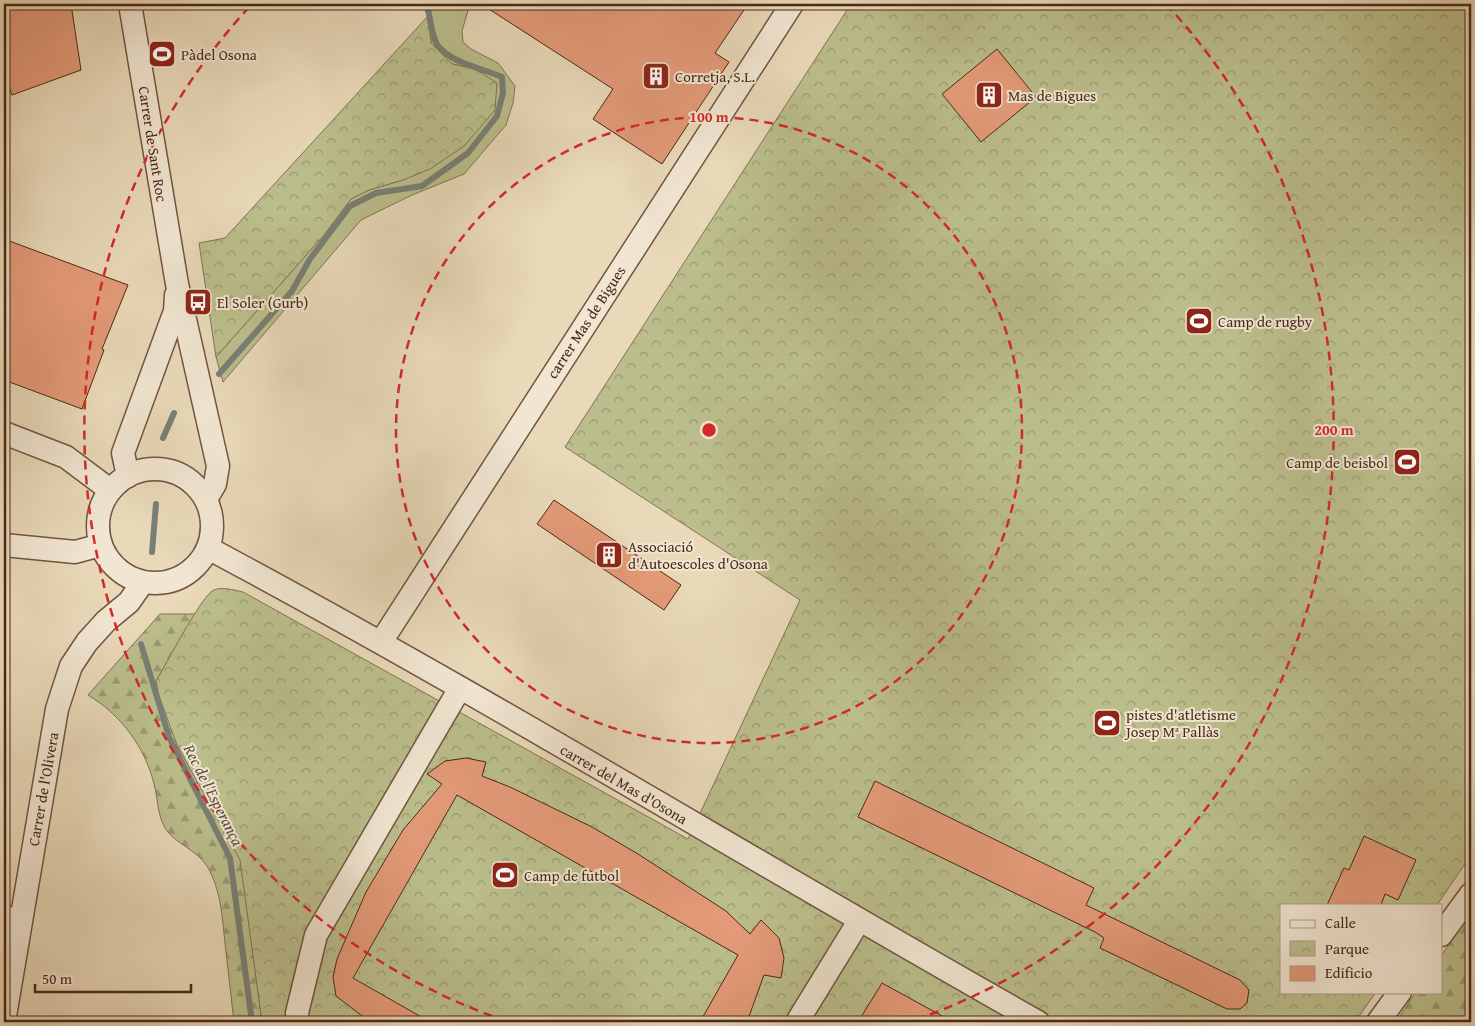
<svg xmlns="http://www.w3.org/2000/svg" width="1475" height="1026" viewBox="0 0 1475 1026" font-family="'Gentium Book Plus',serif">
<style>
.grass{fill:#bbbe8c;stroke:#837352}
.forest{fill:url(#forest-firs);stroke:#837352}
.park{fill:url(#park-crowns);stroke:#837352}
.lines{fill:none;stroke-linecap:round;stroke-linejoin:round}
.stream{stroke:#797f75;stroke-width:6}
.building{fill:#e49a78;stroke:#4b2817}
.pedestrian-casing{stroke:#725440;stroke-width:20}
.minor-casing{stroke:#725440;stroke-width:25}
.pedestrian{stroke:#f1e6d2;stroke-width:18}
.minor{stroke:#f1e6d2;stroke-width:22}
.ring{fill:none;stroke:#d62828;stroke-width:2.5;stroke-dasharray:9 6}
.labels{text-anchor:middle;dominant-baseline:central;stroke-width:4;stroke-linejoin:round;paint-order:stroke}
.poi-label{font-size:15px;fill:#4b2817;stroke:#f1e6d2;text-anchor:start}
.street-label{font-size:15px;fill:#4b2817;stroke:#f1e6d2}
.water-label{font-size:16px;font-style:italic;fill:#5e4c3e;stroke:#f1e6d2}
.centre{fill:#d62828;stroke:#f1e6d2;stroke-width:2.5}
.ring-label{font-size:15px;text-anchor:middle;font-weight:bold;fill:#d62828;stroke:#f1e6d2;stroke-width:4;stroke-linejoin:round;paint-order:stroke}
</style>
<defs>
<pattern id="forest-firs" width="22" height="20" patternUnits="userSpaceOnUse" patternTransform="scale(1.25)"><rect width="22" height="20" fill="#bbbe8c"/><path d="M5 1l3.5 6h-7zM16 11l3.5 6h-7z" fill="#9a9a71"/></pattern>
<pattern id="park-crowns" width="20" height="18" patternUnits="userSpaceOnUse" patternTransform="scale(1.25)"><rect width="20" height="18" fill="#bbbe8c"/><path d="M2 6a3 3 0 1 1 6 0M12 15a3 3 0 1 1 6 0" fill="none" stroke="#9a9a71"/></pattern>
</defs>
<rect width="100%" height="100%" fill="#e9d9b9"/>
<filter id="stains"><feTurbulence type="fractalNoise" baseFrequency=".004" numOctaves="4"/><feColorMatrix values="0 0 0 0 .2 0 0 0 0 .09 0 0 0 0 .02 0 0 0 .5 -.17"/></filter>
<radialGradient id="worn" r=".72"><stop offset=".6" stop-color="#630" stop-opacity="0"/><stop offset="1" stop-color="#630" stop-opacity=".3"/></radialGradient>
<!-- grass -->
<polygon class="grass" points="422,4 470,4 462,31 463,42 471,49 498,63 515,86 513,103 506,125 464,174 412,195 361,220 223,382 216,357 324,235 351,199 369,190 403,180 475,69 452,64 431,43 428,16"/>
<!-- forest -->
<g class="forest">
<path d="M 160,614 L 195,614 L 156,681 L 177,745 L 241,860 L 262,1022 L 234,1022 C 231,996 228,969 225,943 C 222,916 221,890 207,866 C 196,849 175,844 165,828 C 157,814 158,798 154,784 C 145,747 121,715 88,695 Z"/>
<polygon points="1471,912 1471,1022 1396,1022 1416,992 1441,992 1441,956"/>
</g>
<!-- park -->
<g class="park">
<path d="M 851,4 L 1471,4 L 1471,855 L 1437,905 L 1281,905 L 1281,992 L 1376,992 L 1355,1022 L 262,1022 L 240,860 L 177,745 L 159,696 L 156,681 C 167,663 198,602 212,591 C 220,586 234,590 243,592 L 688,839 L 800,600 L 565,447 Z"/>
<polygon points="428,16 431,43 452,64 475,69 497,83 495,110 464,146 430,169 403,180 369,190 351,199 324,235 216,357 199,243 225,238"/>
</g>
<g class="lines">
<!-- stream -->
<g class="stream">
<path d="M 219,374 L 292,291 L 310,259 L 350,206 L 376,193 L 422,186 L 468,153 L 497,116 L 503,93 L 502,77 C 482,68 453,64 438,46 C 431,36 430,16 427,4"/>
<polyline points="163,438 174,413"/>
<polyline points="152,552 156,504"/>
<polyline points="141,644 169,737 230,858 252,1022"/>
</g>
</g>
<!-- building -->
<g class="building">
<polygon points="4,4 71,4 81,70 12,95 4,72"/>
<polygon points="481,4 748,4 715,53 729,62 662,164 593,119 613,89"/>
<polygon points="997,49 1036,97 981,142 942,94"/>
<polygon points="4,239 128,285 102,349 104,350 82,409 4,380"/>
<polygon points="554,500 681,585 664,610 537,524"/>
<polygon points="466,758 486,762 482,776 510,787 592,827 638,854 726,911 750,934 761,920 779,938 784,958 781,978 764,975 747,1022 700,1022 738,955 457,795 353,978 430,1022 370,1022 336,996 333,977 337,959 366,892 403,830 442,784 427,774 445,761"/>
<polygon points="875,781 1094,888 1086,905 1240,980 1249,990 1247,1003 1240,1009 1227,1009 1100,948 1104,938 1095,932 858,817"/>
<polygon points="1364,836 1416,860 1398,900 1385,894 1381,905 1327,905 1344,868 1349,870"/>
<polygon points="882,983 953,1022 858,1022"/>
</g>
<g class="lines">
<!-- pedestrian casing -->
<g class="pedestrian-casing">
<polyline id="pedestrian" points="4,915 21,918"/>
</g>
<!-- minor casing -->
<g class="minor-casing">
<g id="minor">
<polyline points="130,4 177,284 218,466 215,484 206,499"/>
<polyline points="4,433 66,457 110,490"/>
<circle cx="155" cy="526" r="57"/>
<polyline points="128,476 123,453 175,311 176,295"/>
<polyline points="4,545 75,552 101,545"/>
<path d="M 208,548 C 489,698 761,866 1038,1022"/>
<polyline points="381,642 792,4"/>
<polyline points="1441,935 1471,894"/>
<polyline points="4,1022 57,709 71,666 87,642 106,621 129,602 143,582"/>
<polyline points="298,1022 297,1013 316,935 460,688"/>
<polyline points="797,1022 859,921"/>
<polyline points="1378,1022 1400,992"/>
</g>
</g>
<!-- pedestrian -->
<use href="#pedestrian" class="pedestrian"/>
<!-- minor -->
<use href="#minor" class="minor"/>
</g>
<!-- distance rings -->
<g class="ring">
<circle cx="709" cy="430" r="313"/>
<path d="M506 1021A625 625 0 0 1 252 4M1166 4A625 625 0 0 1 912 1021"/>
</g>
<!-- icons -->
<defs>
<g id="stadium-square" transform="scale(1.4375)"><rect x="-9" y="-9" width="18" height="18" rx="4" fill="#8f2418" stroke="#f1e6d2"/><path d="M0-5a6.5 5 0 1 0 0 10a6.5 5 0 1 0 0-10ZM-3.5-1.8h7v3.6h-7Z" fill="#fff"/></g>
<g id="building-square" transform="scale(1.4375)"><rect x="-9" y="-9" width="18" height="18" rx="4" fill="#8f2418" stroke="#f1e6d2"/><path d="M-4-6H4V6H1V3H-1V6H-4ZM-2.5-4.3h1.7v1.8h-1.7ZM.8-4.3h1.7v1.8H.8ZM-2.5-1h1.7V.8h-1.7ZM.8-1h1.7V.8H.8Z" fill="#fff"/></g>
<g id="bus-square" transform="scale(1.4375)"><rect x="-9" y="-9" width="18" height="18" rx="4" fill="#8f2418" stroke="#f1e6d2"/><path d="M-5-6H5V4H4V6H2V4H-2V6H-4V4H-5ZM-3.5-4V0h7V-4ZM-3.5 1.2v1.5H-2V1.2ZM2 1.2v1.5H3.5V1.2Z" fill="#fff"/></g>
</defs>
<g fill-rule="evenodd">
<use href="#stadium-square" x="162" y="54"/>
<use href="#building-square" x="656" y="76"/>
<use href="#building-square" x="989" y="95"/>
<use href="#bus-square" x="198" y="302"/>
<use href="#stadium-square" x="1199" y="321"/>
<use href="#stadium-square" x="1407" y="462"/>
<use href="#building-square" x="609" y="555"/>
<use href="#stadium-square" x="1107" y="723"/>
<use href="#stadium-square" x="505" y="875"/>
</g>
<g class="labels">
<!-- poi labels -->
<g class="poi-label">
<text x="181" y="54">Pàdel Osona</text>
<text x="675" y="76">Corretja, S.L.</text>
<text x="1008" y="95">Mas de Bigues</text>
<text x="217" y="302">El Soler (Gurb)</text>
<text x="1218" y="321">Camp de rugby</text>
<text x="1388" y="462" text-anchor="end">Camp de beisbol</text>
<text x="628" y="546">Associació<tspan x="628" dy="17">d'Autoescoles d'Osona</tspan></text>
<text x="1126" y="714">pistes d'atletisme<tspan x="1126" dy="17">Josep Mª Pallàs</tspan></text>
<text x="524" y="875">Camp de futbol</text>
</g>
<!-- street labels -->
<g class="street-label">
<text transform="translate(153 144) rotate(81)">Carrer de Sant Roc</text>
<text transform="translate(586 322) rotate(-57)">carrer Mas de Bigues</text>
<text transform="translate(624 784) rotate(30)">carrer del Mas d'Osona</text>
<text transform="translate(43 789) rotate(-80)">Carrer de l'Olivera</text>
</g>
<!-- water labels -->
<g class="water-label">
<text transform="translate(214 795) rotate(63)">Rec de l'Esperança</text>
</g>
</g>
<circle cx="709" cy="430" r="8" class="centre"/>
<g class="ring-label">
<text x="709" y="122">100 m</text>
<text x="1334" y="435">200 m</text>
</g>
<!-- margin -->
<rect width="1475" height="1026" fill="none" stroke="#e9d9b9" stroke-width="20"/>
<rect x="5" y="5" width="1465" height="1016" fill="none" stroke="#4b2817" stroke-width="2.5"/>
<rect x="10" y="10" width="1455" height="1006" fill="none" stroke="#4b2817"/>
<!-- legend -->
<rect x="1280" y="904" width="162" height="90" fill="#f1e6d2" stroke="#af9a87"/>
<rect x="1290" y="920" width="25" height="8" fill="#f1e6d2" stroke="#af9a87"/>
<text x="1325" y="928" font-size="15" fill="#4b2817">Calle</text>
<rect x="1290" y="941" width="25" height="15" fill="url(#park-crowns)" stroke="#af9a87"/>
<text x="1325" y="954" font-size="15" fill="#4b2817">Parque</text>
<rect x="1290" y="966" width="25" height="15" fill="#e49a78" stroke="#af9a87"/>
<text x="1325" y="978" font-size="15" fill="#4b2817">Edificio</text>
<!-- scale -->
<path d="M35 984v8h156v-8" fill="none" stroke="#4b2817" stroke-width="2.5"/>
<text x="42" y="984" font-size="15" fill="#4b2817" stroke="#f1e6d2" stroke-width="4" paint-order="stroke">50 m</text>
<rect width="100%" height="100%" filter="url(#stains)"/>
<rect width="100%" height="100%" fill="url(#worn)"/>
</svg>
